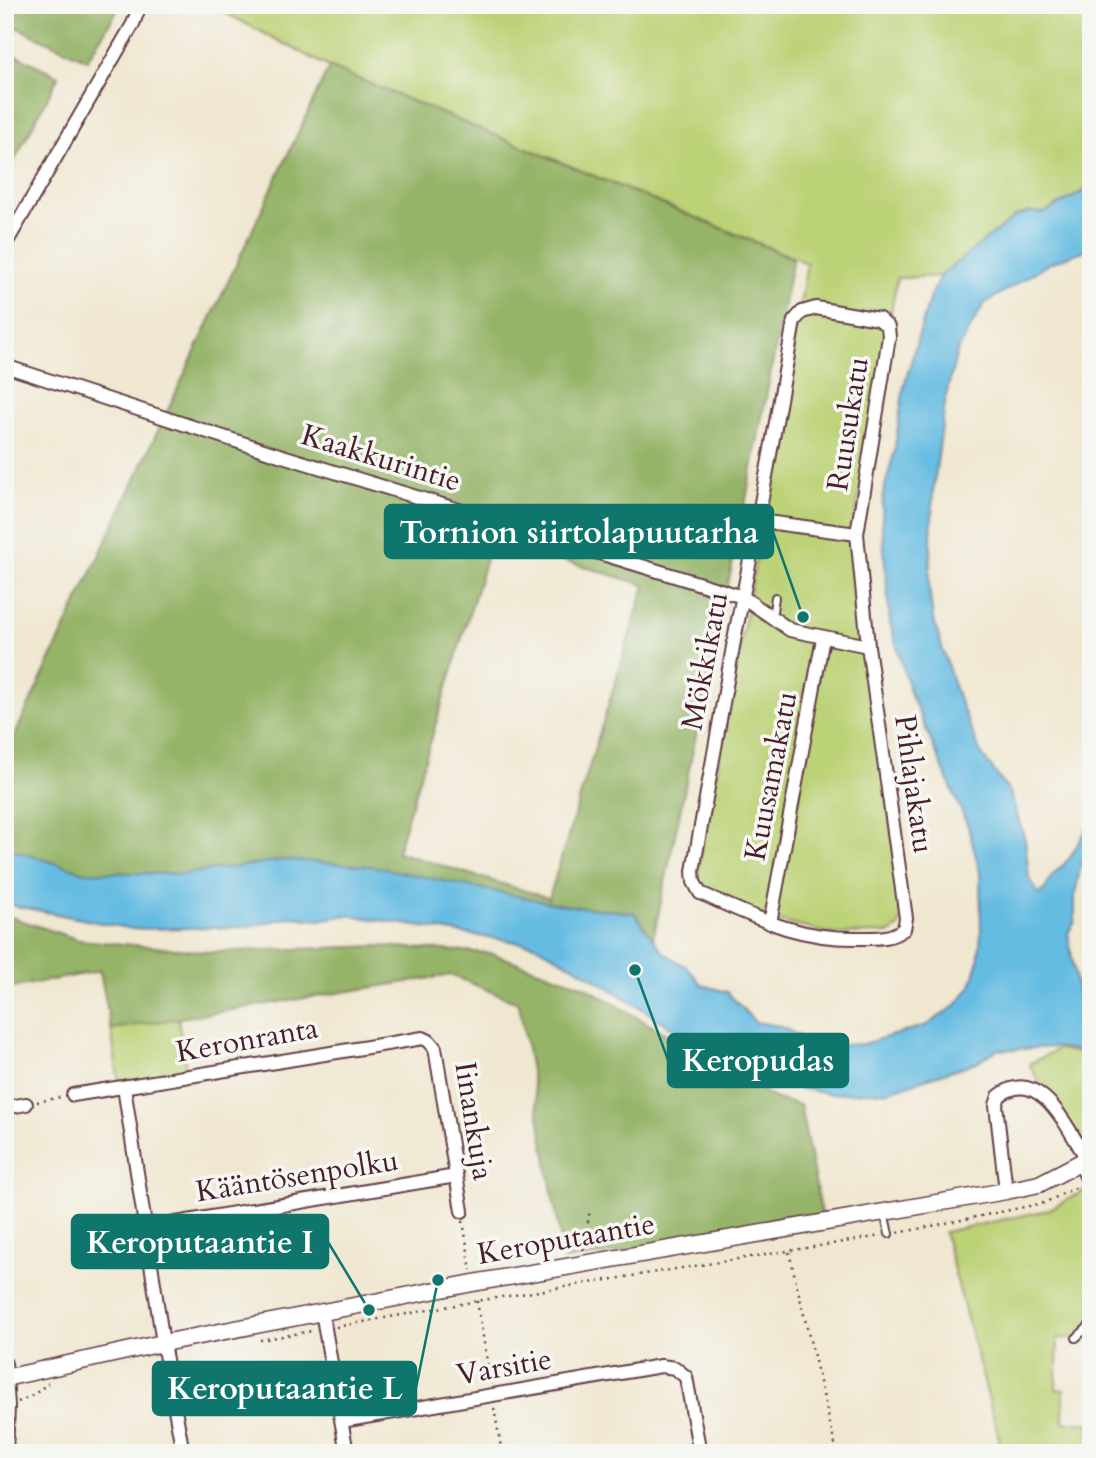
<svg xmlns="http://www.w3.org/2000/svg" width="1096" height="1458" viewBox="0 0 1096 1458" font-family="Cardo,serif">
<style>
.green{fill:#bcd276;stroke:#837850;stroke-width:2}
.forest{fill:#95b467;stroke:#706a49;stroke-width:2;fill-rule:evenodd}
.water{fill:#65bce2;stroke:#586e86;stroke-width:2}
.lines{fill:none;stroke-linecap:round;stroke-linejoin:round}
.lane-casing{stroke:#633d44;stroke-width:10}
.street-casing{stroke:#633d44;stroke-width:16}
.secondary-casing{stroke:#633d44;stroke-width:19}
.path{stroke:#633d44;stroke-width:2.5;stroke-dasharray:2 5;stroke-linecap:butt}
.lane{stroke:#fff;stroke-width:6}
.street{stroke:#fff;stroke-width:12}
.secondary{stroke:#fff;stroke-width:16}
.labels{text-anchor:middle;dominant-baseline:central;stroke-width:7;stroke-linejoin:round;paint-order:stroke}
.street-label{font-size:30px;fill:#4a1f2b;stroke:#f6f6f2}
.leader{fill:none;stroke:#0f766e;stroke-width:2.5}
.callout-dot{fill:#0f766e;stroke:#f6f6f2;stroke-width:2.5}
.callout{fill:#0f766e;stroke:#0f766e;stroke-width:2.5}
.callout-label{font-size:32px;text-anchor:middle;font-weight:bold;fill:#fff}
</style>
<rect width="100%" height="100%" fill="#f6f6f2"/>
<filter id="ink" filterUnits="userSpaceOnUse"><feTurbulence type="fractalNoise" baseFrequency=".0143" numOctaves="2"/><feDisplacementMap in="SourceGraphic" scale="14" xChannelSelector="R" yChannelSelector="G"/><feConvolveMatrix kernelMatrix="1 2 1 2 8 2 1 2 1" color-interpolation-filters="sRGB"/></filter>
<filter id="wash" filterUnits="userSpaceOnUse"><feTurbulence type="fractalNoise" baseFrequency=".00686" numOctaves="4" result="noise"/><feDisplacementMap in="SourceGraphic" scale="28" xChannelSelector="R" yChannelSelector="G"/><feGaussianBlur stdDeviation="1.57" result="paint"/><feColorMatrix in="noise" values="0 0 0 0 0 0 0 0 0 0 0 0 0 0 0 0 0 1.4 0 .05"/><feComposite in="paint" operator="in"/></filter>
<g filter="url(#wash)">
<rect width="100%" height="100%" fill="#f0e7d0"/>
<!-- green -->
<g class="green">
<polygon points="210,5 1091,5 1091,187 1044,213 1030,212 1016,216 940,276 897,278 853,530 902,917 899,927 890,933 833,934 777,921 704,890 698,881 698,871 750,593 807,263 329,67"/>
<polygon points="178,1018 187,1073 119,1084 111,1029"/>
<polygon points="1058,1049 1091,1055 1091,1151 1081,1156 1029,1064"/>
<polygon points="1085,1190 1091,1202 1091,1339 1058,1338 1056,1389 1064,1390 1063,1422 1091,1424 1091,1453 1072,1453 1068,1445 1047,1453 1003,1453 944,1232 1048,1210"/>
</g>
<!-- forest -->
<g class="forest">
<polygon points="5,5 116,5 117,11 87,60 5,22"/>
<polygon points="5,50 59,76 5,178"/>
<path d="M 329,67 L 793,258 L 745,504 L 653,939 L 634,913 L 562,905 L 285,860 L 184,874 L 85,872 L 5,848 L 5,756 ZM 492,539 L 645,585 L 549,898 L 397,852 Z"/>
<polygon points="5,915 79,940 209,952 380,946 490,953 584,986 776,1099 800,1105 823,1222 564,1260 519,1003 451,975 111,1029 100,971 5,989"/>
</g>
<!-- water -->
<polygon class="water" points="1091,187 1091,248 1050,263 984,304 957,351 946,396 933,492 929,589 933,618 955,689 980,752 1010,793 1025,840 1029,878 1039,894 1045,889 1052,876 1069,859 1091,822 1091,849 1081,863 1075,895 1075,922 1068,933 1078,995 1091,1012 1091,1053 1058,1047 997,1050 977,1062 889,1091 830,1094 752,1079 584,972 535,945 348,915 319,920 292,917 246,927 132,929 5,904 5,848 85,872 184,874 285,860 370,866 562,905 634,913 664,953 688,968 702,985 727,992 755,1022 780,1026 811,1042 828,1046 863,1044 927,1025 955,1006 971,986 978,963 981,934 980,872 968,826 911,695 890,623 882,525 883,494 894,453 904,386 929,300 940,276 1016,216 1030,212 1044,213"/>
</g>
<g filter="url(#ink)">
<g class="lines">
<!-- lane casing -->
<g class="lane-casing">
<g id="lane">
<polyline points="772,618 775,597"/>
<polyline points="884,1212 889,1234"/>
<polyline points="1076,1338 1091,1324"/>
</g>
</g>
<!-- street casing -->
<g class="street-casing">
<g id="street">
<polyline points="5,245 133,24 140,5"/>
<path d="M 5,366 L 276,454 L 743,597 L 790,630 L 868,646 L 906,918 L 904,929 C 890,939 879,938 862,938 C 798,940 757,918 700,893 L 694,882 L 693,871 L 736,630 C 757,527 776,424 794,321 L 802,312 L 816,308 L 879,319 L 888,327 L 889,337 L 857,534 L 759,521"/>
<polyline points="857,534 868,646"/>
<polyline points="770,923 823,638"/>
<polyline points="124,1087 163,1343 183,1453"/>
<polyline points="73,1095 423,1038 429,1041 435,1048 462,1211"/>
<polyline points="5,1108 26,1104"/>
<polyline points="1080,1163 1091,1187"/>
<path d="M 1006,1191 L 996,1105 L 999,1096 C 1040,1064 1068,1130 1087,1159"/>
<polyline points="146,1228 456,1176"/>
<polyline points="322,1312 347,1453"/>
<polyline points="5,1363 8,1406 6,1453"/>
<polyline points="342,1421 661,1366 675,1368 686,1377 700,1453"/>
</g>
</g>
<!-- secondary casing -->
<g class="secondary-casing">
<polyline id="secondary" points="5,1378 163,1343 473,1283 1006,1191 1039,1184 1091,1157"/>
</g>
<!-- path -->
<g class="path">
<polyline points="37,1102 61,1097"/>
<polyline points="463,1221 471,1270"/>
<polyline points="898,1233 1044,1203 1077,1187"/>
<polyline points="583,1250 590,1210"/>
<polyline points="789,1252 837,1453"/>
<polyline points="477,1301 491,1384"/>
<polyline points="336,1327 477,1301 881,1236"/>
<polyline points="260,1340 312,1331"/>
<polyline points="18,1402 35,1394 48,1383"/>
<polyline points="494,1408 502,1453"/>
</g>
<!-- lane -->
<use href="#lane" class="lane"/>
<!-- street -->
<use href="#street" class="street"/>
<!-- secondary -->
<use href="#secondary" class="secondary"/>
</g>
</g>
<g class="labels">
<!-- street labels -->
<g class="street-label">
<text transform="translate(848 424) rotate(-81)">Ruusukatu</text>
<text transform="translate(381 458) rotate(17)">Kaakkurintie</text>
<text transform="translate(705 661) rotate(-79)">Mökkikatu</text>
<text transform="translate(771 776) rotate(-79)">Kuusamakatu</text>
<text transform="translate(914 784) rotate(82)">Pihlajakatu</text>
<text transform="translate(247 1040) rotate(-10)">Keronranta</text>
<text transform="translate(474 1121) rotate(81)">Iinankuja</text>
<text transform="translate(297 1176) rotate(-9)">Kääntösenpolku</text>
<text transform="translate(566 1239) rotate(-10)">Keroputaantie</text>
<text transform="translate(504 1367) rotate(-10)">Varsitie</text>
</g>
</g>
<!-- callouts -->
<path class="leader" d="M803 617L773 532M635 970L668 1060M369 1310L328 1242M438 1280L416 1388"/>
<g class="callout-dot">
<circle cx="803" cy="617" r="7"/>
<circle cx="635" cy="970" r="7"/>
<circle cx="369" cy="1310" r="7"/>
<circle cx="438" cy="1280" r="7"/>
</g>
<g class="callout">
<rect x="385" y="505" width="388" height="53" rx="7"/>
<rect x="668" y="1034" width="180" height="53" rx="7"/>
<rect x="72" y="1215" width="256" height="53" rx="7"/>
<rect x="153" y="1362" width="263" height="53" rx="7"/>
</g>
<g class="callout-label">
<text x="579" y="543">Tornion siirtolapuutarha</text>
<text x="758" y="1071">Keropudas</text>
<text x="200" y="1253">Keroputaantie I</text>
<text x="285" y="1399">Keroputaantie L</text>
</g>
<!-- margin -->
<rect width="1096" height="1458" fill="none" stroke="#f6f6f2" stroke-width="28"/>
</svg>
